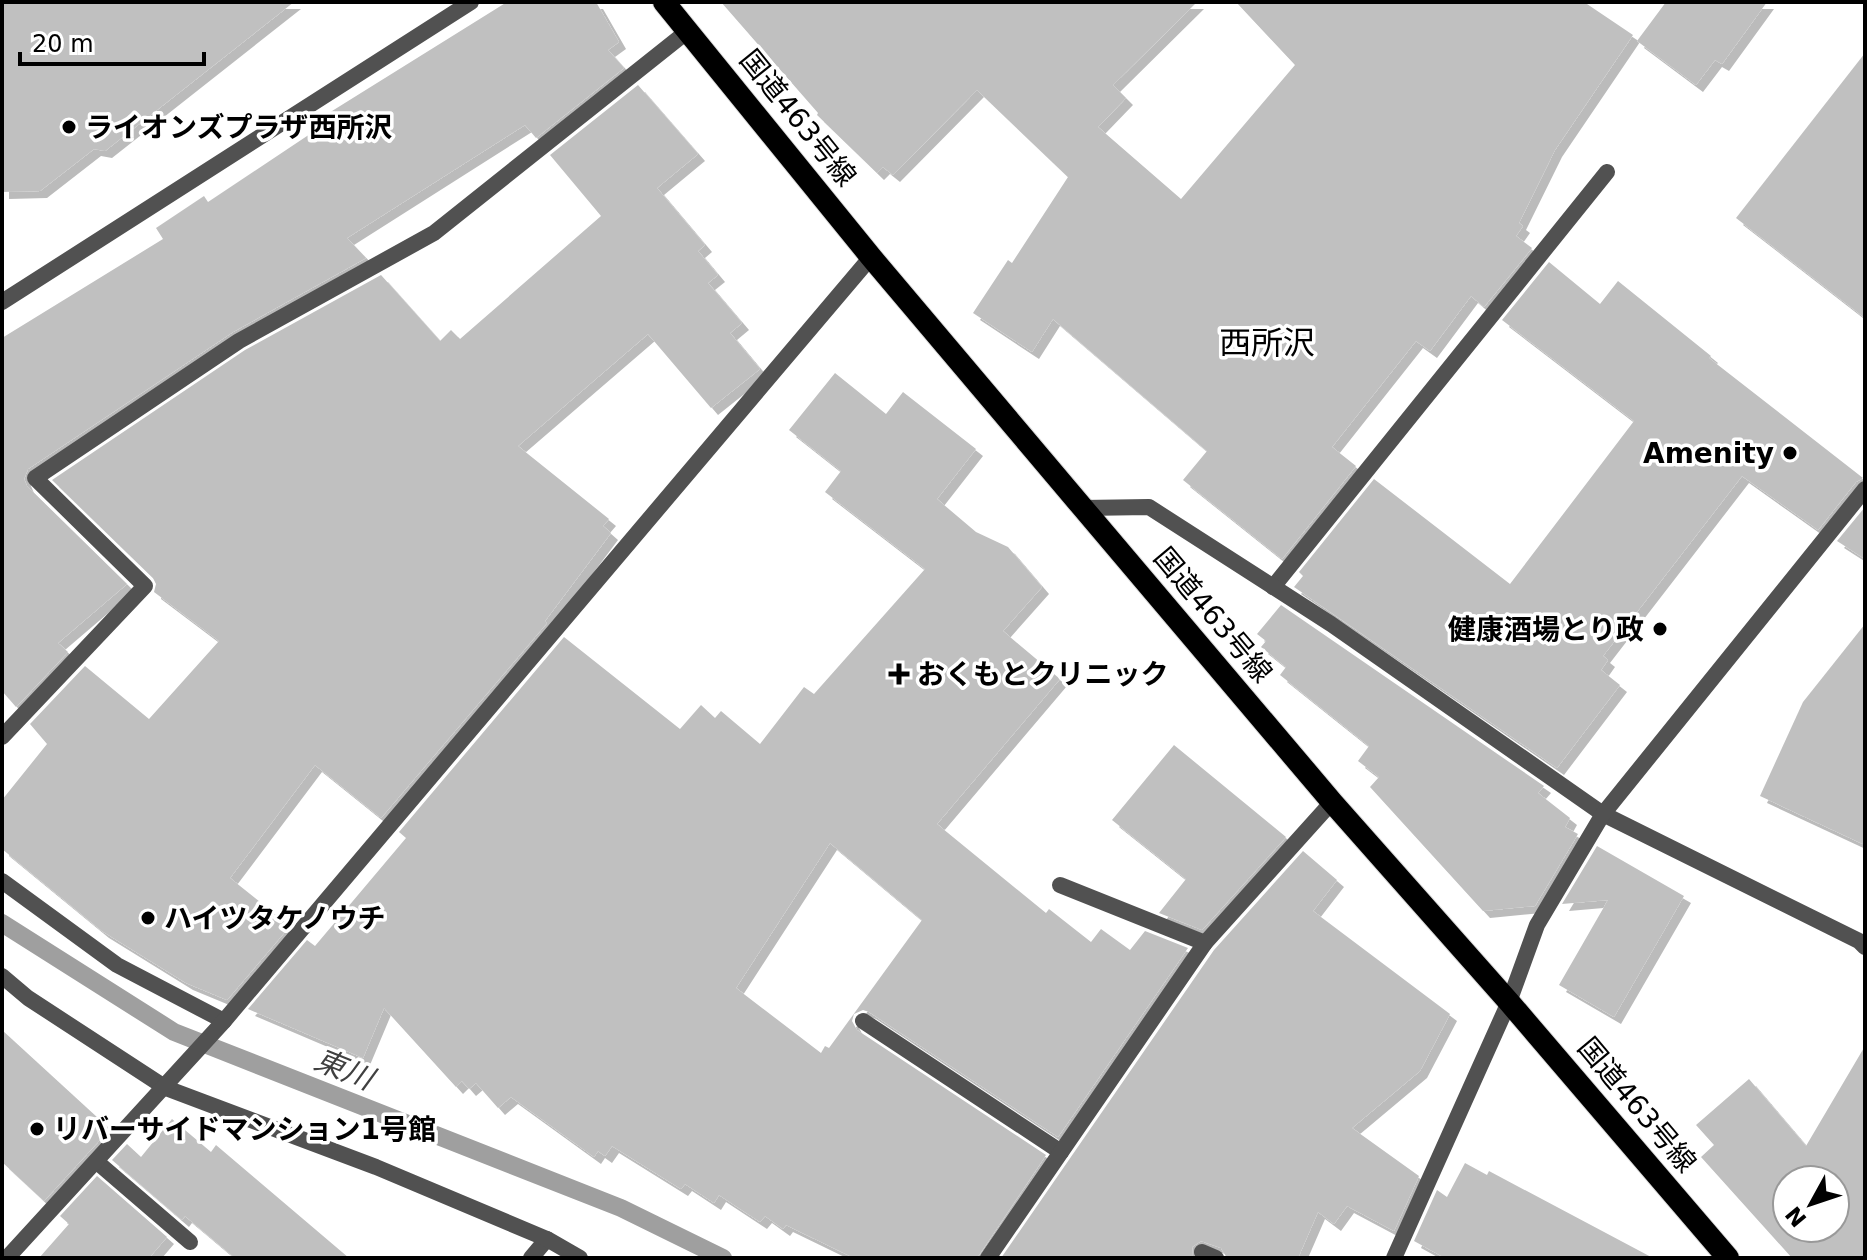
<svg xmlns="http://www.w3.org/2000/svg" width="1867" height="1260" viewBox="0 0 1867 1260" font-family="'DejaVu Sans','Noto Sans JP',sans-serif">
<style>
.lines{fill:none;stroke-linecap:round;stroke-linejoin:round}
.stream{stroke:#9f9f9f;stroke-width:18}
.building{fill:#c0c0c0;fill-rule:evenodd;filter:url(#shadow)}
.trunk-casing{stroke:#dbdbdb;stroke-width:24}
.service{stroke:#515151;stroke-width:16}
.minor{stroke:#515151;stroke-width:16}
.trunk{stroke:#000;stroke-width:22}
.poi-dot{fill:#000;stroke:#fff;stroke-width:3}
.labels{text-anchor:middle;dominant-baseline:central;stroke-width:7;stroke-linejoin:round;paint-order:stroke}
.street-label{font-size:28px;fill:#000;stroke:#fff}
.poi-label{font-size:28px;font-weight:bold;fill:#000;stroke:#fff;text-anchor:start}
.water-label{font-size:30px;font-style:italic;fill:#404040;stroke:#fff}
.quarter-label{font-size:32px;fill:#000;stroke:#fff}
</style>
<defs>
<filter id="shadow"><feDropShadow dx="7" dy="7" stdDeviation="0" flood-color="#0004"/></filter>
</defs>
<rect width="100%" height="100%" fill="#fff"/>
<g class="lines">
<!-- stream -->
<polyline class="stream" points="2,923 174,1032 621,1208 723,1258"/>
</g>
<!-- building -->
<g class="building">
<polygon points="2,2 294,2 105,151 94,149 40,191 2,192"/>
<polygon points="507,2 596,2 619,42 608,50 624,68 536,138 525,125 347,238 366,258 233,332 28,469 24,479 27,486 127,584 58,643 68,652 16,707 2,691 2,338 163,239 156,228 204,196 208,202 328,122 324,116"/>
<polygon points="721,2 1197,2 1113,85 1126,98 1098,127 1181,199 1295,65 1236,2 1584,2 1633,35 1555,150 1519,223 1523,226 1516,236 1532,248 1484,307 1471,296 1430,351 1416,341 1332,447 1356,466 1282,559 1183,480 1207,451 1053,319 1032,352 973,313 1008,260 1012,263 1068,177 977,90 893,175 883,167 877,173 817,115 818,113"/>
<polygon points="1666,2 1767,2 1722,64 1715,60 1696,85 1637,41"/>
<polygon points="1865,53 1865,318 1736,218"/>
<polygon points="638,85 698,154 657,188 705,245 698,251 718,275 708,283 742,323 730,333 760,369 711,408 648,334 518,446 609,519 603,526 611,533 545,621 547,623 381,818 315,765 230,878 290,926 227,1000 186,983 102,931 2,849 2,800 47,744 30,724 85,666 149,719 219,641 154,592 156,584 153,578 52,480 245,350 381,275 440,341 451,330 460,339 601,216 550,155"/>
<polygon points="1549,262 1600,304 1618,281 1711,356 1709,358 1863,478 1856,482 1818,530 1742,476 1603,656 1608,660 1601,670 1620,685 1557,768 1294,587 1303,576 1299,572 1374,479 1510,584 1634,421 1502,320"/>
<path d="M 835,373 L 886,414 L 903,392 L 976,449 L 937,499 L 976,532 L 1008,547 L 1042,587 L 1003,631 L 1060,679 L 937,824 L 1046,913 L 1049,909 L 1091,942 L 1101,929 L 1130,950 L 1145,931 L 1188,948 L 1058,1137 L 869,1012 L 863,1010 L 854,1014 L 852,1021 L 857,1030 L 1046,1155 L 977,1258 L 854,1258 L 786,1225 L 783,1229 L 765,1216 L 760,1222 L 719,1195 L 714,1203 L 685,1184 L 681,1189 L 612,1146 L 605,1156 L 598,1151 L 594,1157 L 511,1097 L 498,1108 L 476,1083 L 469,1089 L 462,1081 L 456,1087 L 384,1008 L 363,1058 L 248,1009 L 307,940 L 315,946 L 406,838 L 399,832 L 564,637 L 680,729 L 701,705 L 715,718 L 721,711 L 760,744 L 804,687 L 814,694 L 925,569 L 825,492 L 841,471 L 789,430 ZM 830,843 L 922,920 L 829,1048 L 825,1046 L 821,1053 L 736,988 Z"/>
<polygon points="1865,507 1865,559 1837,541"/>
<polygon points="1281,605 1544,786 1538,793 1570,818 1565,827 1578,834 1535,906 1483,911 1370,787 1379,777 1358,761 1369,746 1280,675 1286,667 1261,647 1266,641 1257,634"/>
<polygon points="1865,624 1865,845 1760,796 1803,702"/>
<polygon points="1174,745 1286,837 1202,930 1159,913 1186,879 1112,820"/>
<polygon points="1597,846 1684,896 1614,1017 1559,985 1608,900 1562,904"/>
<polygon points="1303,851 1337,880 1313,911 1450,1014 1420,1071 1352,1128 1419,1176 1394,1231 1347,1206 1334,1224 1318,1212 1298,1258 1227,1258 1221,1248 1201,1241 1192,1247 1193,1258 1001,1258 1214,950"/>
<polygon points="2,1030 110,1129 44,1201 2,1162"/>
<path d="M 1865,1046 L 1865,1258 L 1792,1258 L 1701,1157 L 1714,1145 L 1696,1125 L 1749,1079 L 1806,1146 ZM 1787,1180 L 1835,1180 L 1835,1228 L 1787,1228 Z"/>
<polygon points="172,1119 211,1152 216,1145 349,1258 235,1258 185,1216 182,1220 112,1160 127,1144 141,1157"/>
<polygon points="1465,1163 1487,1175 1489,1171 1653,1258 1445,1258 1414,1241 1437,1190 1447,1197"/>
<polygon points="97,1176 167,1237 149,1258 39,1258 69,1224 60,1216"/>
</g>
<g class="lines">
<!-- trunk casing -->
<g class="trunk-casing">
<polyline id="trunk" points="664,2 871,257 1083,508 1332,802 1509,1002 1728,1258"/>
</g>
<!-- service -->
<g class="service">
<polyline points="1273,587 1607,172"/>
<polyline points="2,737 145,586 35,478 239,341 434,233 689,30"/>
<polyline points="2,881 117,965 224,1021"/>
<polyline points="1060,885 1205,943"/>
<polyline points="863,1021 1061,1152"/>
<polyline points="97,1162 190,1242"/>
<polyline points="1202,1252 1216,1258"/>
<polyline points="531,1258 547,1239"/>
<polyline points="988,1258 1205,943 1332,802"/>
</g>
<!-- minor -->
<g class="minor">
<polyline points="2,302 471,2"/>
<polyline points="1083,508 1149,507 1331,624 1603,814 1859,941 1865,947"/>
<polyline points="2,976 28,998 166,1088 376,1167 547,1239 580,1258"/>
<polyline points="7,1258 224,1021 871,257"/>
<polyline points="1394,1258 1509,1002 1537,925 1603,814 1865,489"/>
</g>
<!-- trunk -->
<use href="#trunk" class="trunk"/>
</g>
<!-- markers -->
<g class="poi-dot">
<circle cx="69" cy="127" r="8"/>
<circle cx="1790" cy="453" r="8"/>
<circle cx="1660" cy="629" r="8"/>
<path d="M895 662h8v8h8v8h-8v8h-8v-8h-8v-8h8z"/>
<circle cx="148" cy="918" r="8"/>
<circle cx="37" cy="1129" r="8"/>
</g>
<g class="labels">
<!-- street labels -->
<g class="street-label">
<text transform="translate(798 118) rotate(51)">国道463号線</text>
<text transform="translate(1213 615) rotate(50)">国道463号線</text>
<text transform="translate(1637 1105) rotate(50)">国道463号線</text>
</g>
<!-- poi labels -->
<g class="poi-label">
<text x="85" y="127">ライオンズプラザ西所沢</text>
<text x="1774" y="453" text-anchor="end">Amenity</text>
<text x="1644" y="629" text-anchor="end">健康酒場とり政</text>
<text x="917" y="674">おくもとクリニック</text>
<text x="164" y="918">ハイツタケノウチ</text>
<text x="53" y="1129">リバーサイドマンション1号館</text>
</g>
<!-- water labels -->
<g class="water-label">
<text transform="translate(344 1069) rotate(22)">東川</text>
</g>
<!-- quarter labels -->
<g class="quarter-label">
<text x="1267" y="343">西所沢</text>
</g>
</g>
<!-- border -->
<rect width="1867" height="1260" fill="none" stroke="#000000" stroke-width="8"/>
<!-- north arrow -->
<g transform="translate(1811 1204) rotate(230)"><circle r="38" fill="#ffffff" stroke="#999999" stroke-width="2"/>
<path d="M0-6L14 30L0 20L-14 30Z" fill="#000000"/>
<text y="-12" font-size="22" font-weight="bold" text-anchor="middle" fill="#000000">N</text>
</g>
<!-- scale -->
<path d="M20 52v12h184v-12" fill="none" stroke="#000000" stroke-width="4"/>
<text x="32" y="52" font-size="24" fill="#000000" stroke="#ffffff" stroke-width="6" paint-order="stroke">20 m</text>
</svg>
